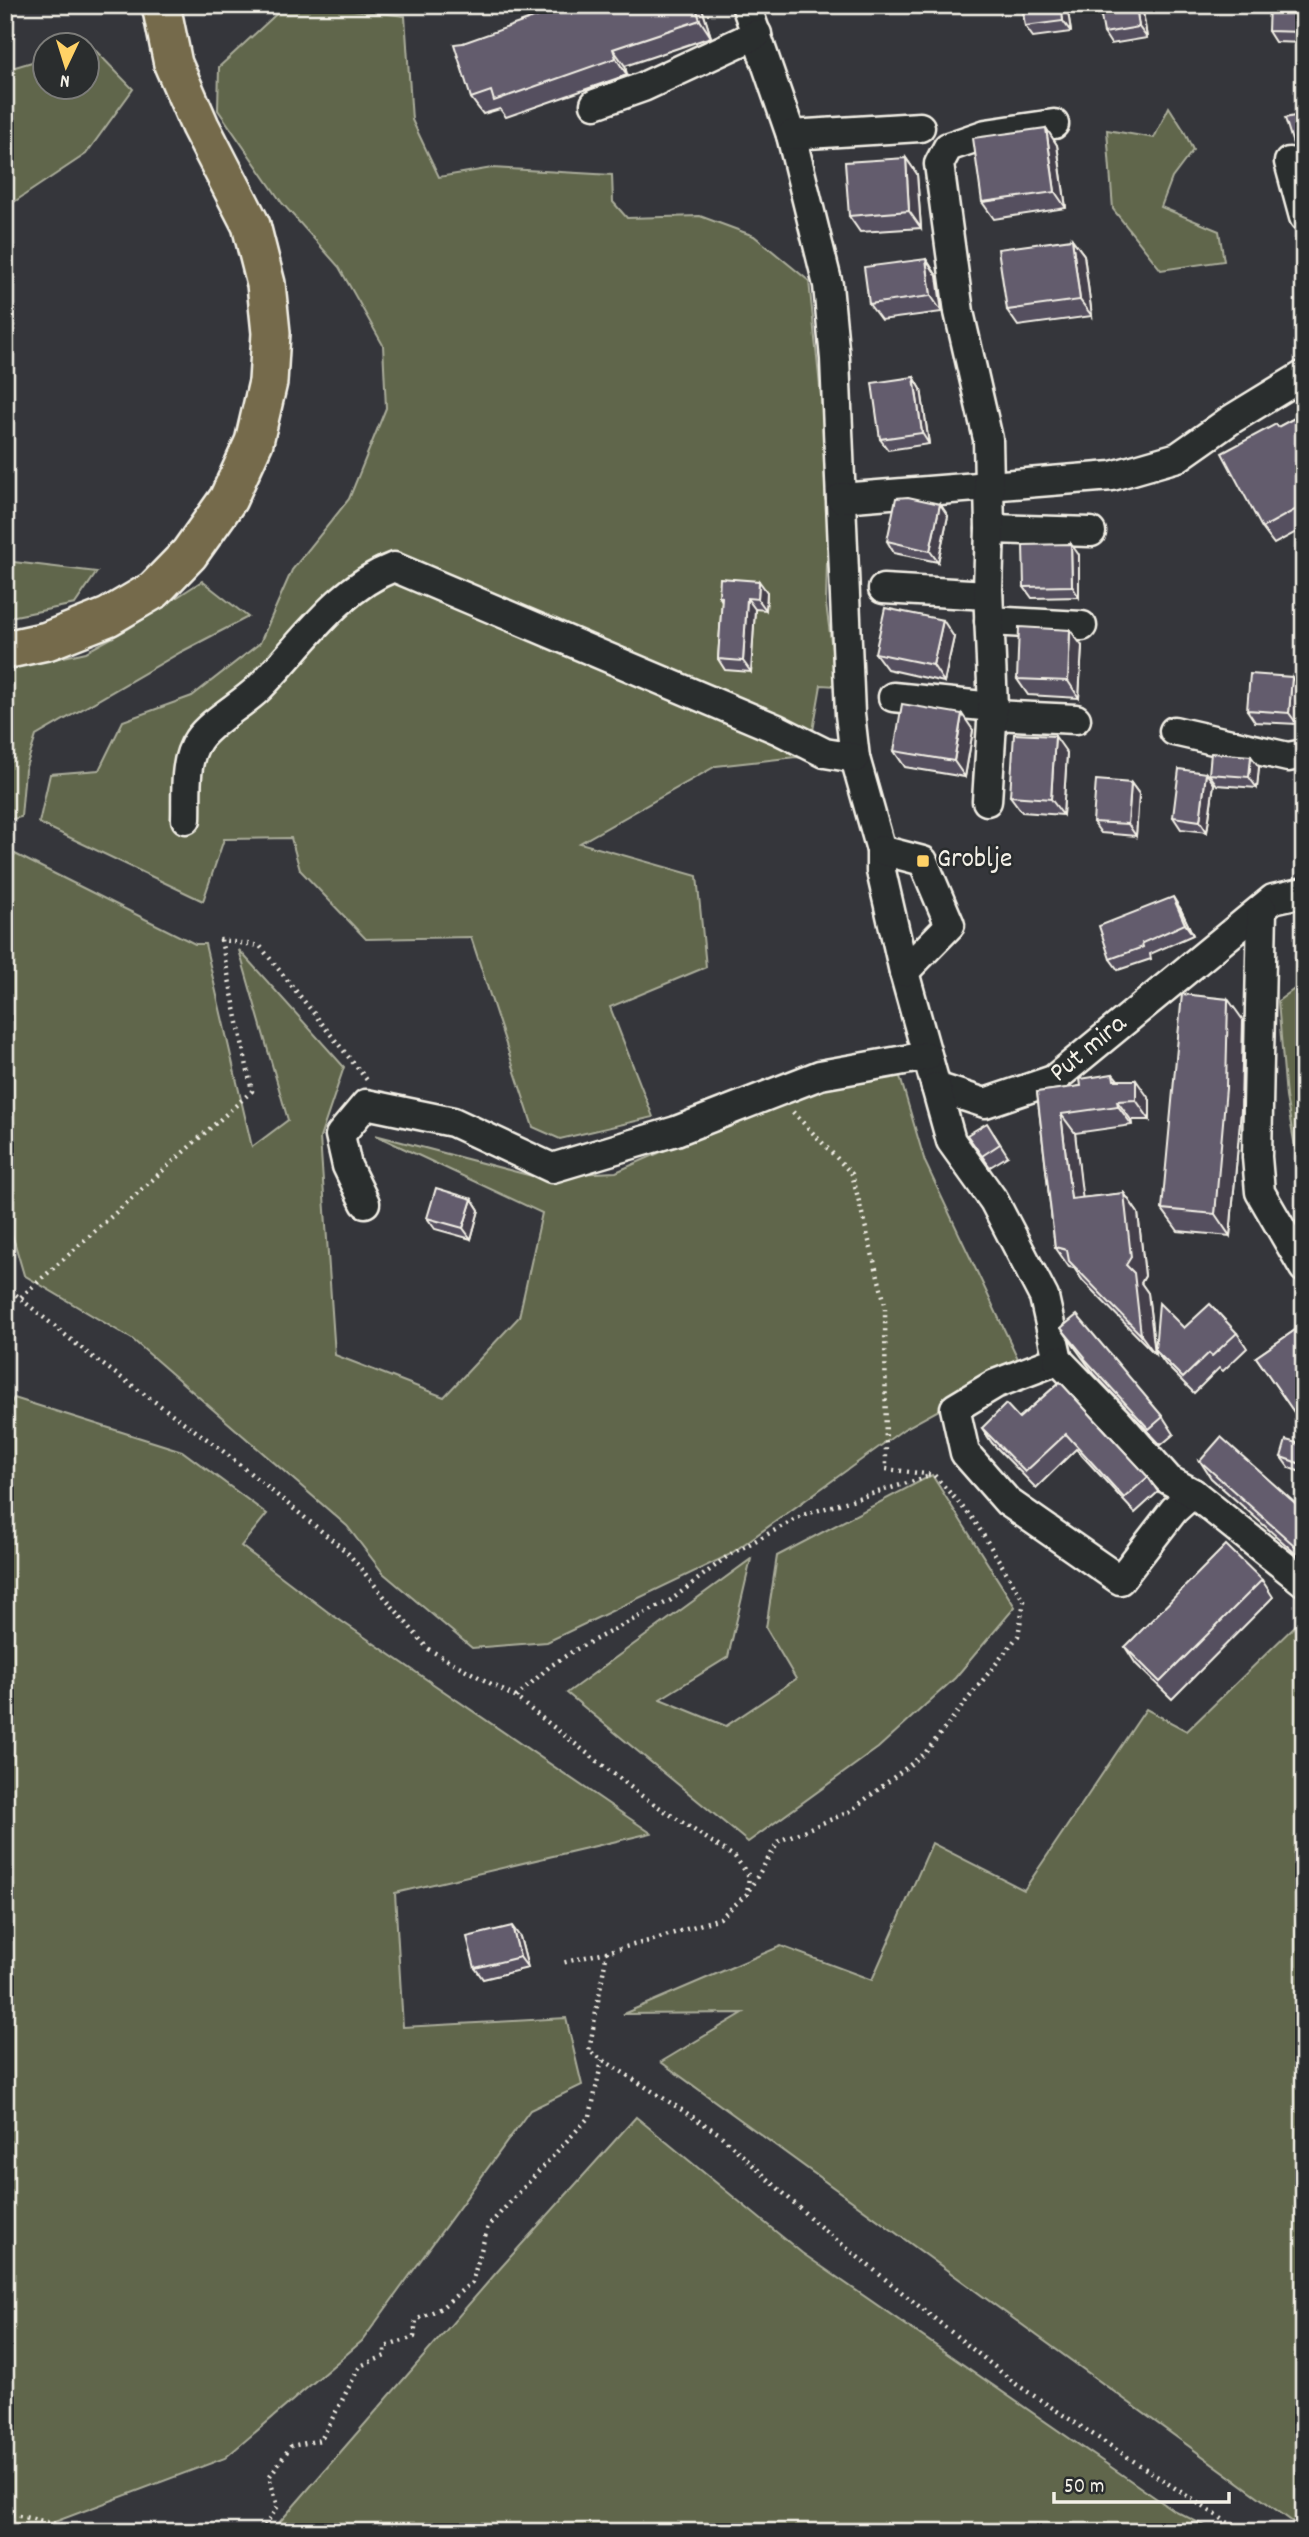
<svg xmlns="http://www.w3.org/2000/svg" width="1309" height="2537" viewBox="0 0 1309 2537" font-family="Dekko,sans-serif">
<style>
.green{fill:#60664c;stroke:#aaac9a;stroke-width:2}
.lines{fill:none;stroke-linecap:round;stroke-linejoin:round}
.minor-casing{stroke:#f4f1e8;stroke-width:33}
.major-casing{stroke:#f4f1e8;stroke-width:42}
.path{stroke:#f4f1e8;stroke-width:4.5;stroke-dasharray:2 5;stroke-linecap:butt}
.minor{stroke:#2a2d2e;stroke-width:28}
.major{stroke:#746b4b;stroke-width:37}
.wall{fill:#554f5e;stroke:#f4f1e8;stroke-width:2}
.shaded-wall{fill:#45404c;stroke:#f4f1e8;stroke-width:2}
.building{fill:#635c6d;stroke:#f4f1e8;stroke-width:2}
.poi-dot{fill:#ffd166;stroke:#2a2d2e;stroke-width:2.5}
.labels{text-anchor:middle;dominant-baseline:central;stroke-width:5;stroke-linejoin:round;paint-order:stroke}
.poi-label{font-size:28px;fill:#f4f1e8;stroke:#2a2d2e;text-anchor:start}
.street-label{font-size:28px;fill:#f4f1e8;stroke:#2a2d2e}
</style>
<rect width="100%" height="100%" fill="#35363b"/>
<filter id="ink" filterUnits="userSpaceOnUse"><feTurbulence type="fractalNoise" baseFrequency=".0143" numOctaves="2"/><feDisplacementMap in="SourceGraphic" scale="14" xChannelSelector="R" yChannelSelector="G"/><feConvolveMatrix kernelMatrix="1 2 1 2 8 2 1 2 1" color-interpolation-filters="sRGB"/></filter>
<g filter="url(#ink)">
<!-- green -->
<g class="green">
<polygon points="286,5 311,5 405,16 412,120 439,177 492,168 612,175 613,202 627,218 700,216 754,236 809,281 829,473 826,604 837,686 821,685 808,759 796,757 716,766 580,843 697,876 706,967 610,1007 653,1117 560,1139 533,1127 471,937 366,939 300,870 291,838 224,839 203,901 39,823 50,774 99,770 123,721 192,696 260,643 292,570 349,499 386,408 383,345 339,267 282,203 218,110 219,67"/>
<polygon points="88,49 94,49 133,89 86,154 5,208 5,70 45,58 46,88 88,88"/>
<polygon points="1169,107 1183,129 1193,150 1172,178 1161,207 1219,231 1224,261 1161,270 1113,209 1107,130 1154,138"/>
<polygon points="5,561 97,572 75,604 5,618"/>
<polygon points="202,581 248,617 181,652 36,736 25,770 21,817 5,821 5,670 86,652 128,629"/>
<polygon points="5,849 195,944 205,944 252,1147 288,1120 239,950 344,1067 320,1138 335,1355 444,1397 519,1317 542,1213 375,1135 532,1176 616,1172 731,1121 896,1063 925,1162 1021,1365 904,1429 729,1555 547,1642 472,1648 383,1573 347,1526 132,1339 24,1275 5,1210"/>
<polygon points="1304,982 1304,1196 1286,1097 1278,1001"/>
<polygon points="14,1398 182,1451 267,1514 241,1546 328,1612 651,1833 395,1893 403,2027 566,2018 582,2085 530,2110 362,2341 225,2458 28,2532 5,2532 5,1414"/>
<polygon points="932,1475 1015,1607 955,1678 878,1748 748,1842 567,1693 751,1559 728,1657 660,1699 726,1726 796,1679 766,1628 777,1556"/>
<polygon points="1301,1620 1304,1622 1304,2530 661,2062 743,2013 623,2014 781,1946 872,1980 932,1843 1024,1890 1146,1709 1187,1731"/>
<polygon points="636,2117 802,2253 1173,2510 1217,2532 271,2532 496,2273"/>
</g>
<g class="lines">
<!-- minor casing -->
<g class="minor-casing">
<g id="minor">
<path id="s1" d="M 746,5 L 791,135 L 828,285 L 835,359 L 850,714 L 855,758 L 881,850 L 881,871 L 904,972 L 936,1087 L 985,1103 L 1053,1080 L 1273,899 L 1304,892"/>
<polyline points="595,104 643,87 757,34"/>
<polyline points="791,135 920,127"/>
<polyline points="1289,162 1304,217"/>
<polyline points="841,498 1112,476 1178,457 1232,419 1304,375"/>
<polyline points="990,529 1091,532"/>
<polyline points="883,589 988,595"/>
<polyline points="989,621 1082,626"/>
<polyline points="893,697 993,707"/>
<polyline points="993,715 1076,719"/>
<polyline points="1174,731 1288,757 1304,754"/>
<polyline points="987,801 993,707 988,589 990,529 988,439 959,312 939,164 948,147 986,134 1054,124"/>
<path d="M 186,819 C 187,794 183,761 198,740 C 210,722 243,704 259,688 C 301,646 338,588 394,567 L 777,729 L 825,753 L 855,758"/>
<polyline points="881,850 923,861 950,925 904,972"/>
<polyline points="1262,909 1257,1157 1260,1192 1304,1268"/>
<polyline points="936,1087 951,1141 994,1201 1044,1297 1058,1360 995,1384 955,1408 965,1453 1008,1502 1120,1580 1174,1510 1193,1493"/>
<polyline points="365,1203 347,1166 340,1135 366,1104 453,1122 552,1168 676,1131 820,1075 927,1056"/>
<polyline points="1058,1360 1116,1420 1169,1480 1193,1493 1304,1582"/>
</g>
</g>
<!-- major casing -->
<g class="major-casing">
<polyline id="major" points="5,650 47,641 108,617 154,590 189,554 228,499 254,442 268,382 271,333 266,284 251,225 200,126 173,64 161,5"/>
</g>
<!-- path -->
<g class="path">
<polyline points="5,1286 91,1356 218,1447 347,1552 428,1649 515,1697 642,1796 735,1857 749,1876 747,1894 720,1918 653,1940 562,1963"/>
<polyline points="21,1297 252,1091 221,940 260,946 367,1080"/>
<polyline points="516,1697 549,1667 573,1651 671,1600 729,1555 803,1515 930,1476"/>
<polyline points="749,1890 779,1841 849,1812 925,1753 1018,1636 1024,1601 974,1520 934,1475 886,1469 885,1304 852,1174 791,1110"/>
<polyline points="607,1951 589,2051 718,2133 818,2225 1016,2384 1242,2532"/>
<polyline points="5,2513 94,2532"/>
<polyline points="261,2532 278,2506 269,2477 291,2446 321,2440 360,2366 385,2356 385,2347 414,2337 416,2320 441,2308 472,2282 488,2226 590,2116 602,2060"/>
</g>
<!-- minor -->
<use href="#minor" class="minor"/>
<!-- major -->
<use href="#major" class="major"/>
</g>
<!-- wall -->
<g class="wall">
<polygon points="701,5 711,37 625,66 627,75 506,117 500,109 483,114 471,98 463,43"/>
<polygon points="1022,5 1067,5 1071,32 1033,37 1025,26"/>
<polygon points="1142,5 1147,38 1111,44 1104,33"/>
<polygon points="1304,5 1304,43 1275,42 1268,31"/>
<polygon points="1046,128 1057,145 1066,208 994,219 982,202"/>
<polygon points="906,158 917,174 921,228 860,232 849,216"/>
<polygon points="1072,239 1084,255 1092,316 1018,326 1007,310"/>
<polygon points="926,259 937,276 942,312 881,320 869,304"/>
<polygon points="914,377 921,389 929,444 888,450 880,439"/>
<polygon points="1304,413 1304,528 1274,544 1262,528 1278,427"/>
<polygon points="940,504 948,516 938,562 894,553 887,541"/>
<polygon points="1079,555 1079,597 1032,598 1024,587"/>
<polygon points="767,592 766,610 755,609 751,672 725,670 718,659 722,601 719,596"/>
<polygon points="954,637 944,682 887,669 875,653"/>
<polygon points="1082,646 1079,698 1028,695 1017,679"/>
<polygon points="1299,688 1297,724 1255,722 1247,710"/>
<polygon points="973,730 965,777 905,767 894,751"/>
<polygon points="1067,753 1063,815 1022,812 1010,796"/>
<polygon points="1259,767 1257,788 1217,785 1209,774"/>
<polygon points="1131,783 1139,794 1136,836 1101,833 1093,822"/>
<polygon points="1214,784 1207,832 1181,829 1173,817"/>
<polygon points="1180,908 1193,935 1150,954 1151,959 1118,970 1110,959"/>
<polygon points="1243,1020 1241,1110 1230,1236 1178,1231 1162,1209"/>
<polygon points="1113,1074 1118,1080 1150,1100 1150,1120 1131,1120 1132,1125 1075,1133 1082,1198 1124,1193 1138,1213 1145,1276 1141,1283 1148,1293 1155,1354 1083,1281 1074,1268 1069,1267 1055,1247 1037,1092 1081,1086"/>
<polygon points="994,1134 1008,1156 990,1167 967,1135"/>
<polygon points="472,1199 479,1210 471,1239 435,1229 427,1218"/>
<polygon points="1304,1324 1304,1426 1256,1357"/>
<polygon points="1061,1328 1163,1417 1174,1434 1161,1445 1095,1375"/>
<polygon points="1184,1328 1237,1333 1247,1348 1223,1371 1219,1368 1194,1393 1166,1365 1155,1350"/>
<polygon points="1060,1382 1148,1477 1158,1492 1135,1513 1076,1449 1036,1488 992,1443 982,1428 1019,1418"/>
<polygon points="1304,1445 1304,1473 1289,1468 1281,1457"/>
<polygon points="1200,1461 1304,1511 1304,1561 1211,1478"/>
<polygon points="1262,1580 1273,1597 1172,1699 1136,1664 1125,1647"/>
<polygon points="520,1937 528,1968 483,1979 475,1968"/>
</g>
<!-- shaded-wall -->
<g class="shaded-wall">
<polygon points="695,5 701,5 711,37 700,20"/>
<polygon points="1061,5 1067,5 1071,32 1063,21"/>
<polygon points="1136,5 1142,5 1147,38 1139,27"/>
<polygon points="613,49 625,66 627,75 616,58"/>
<polygon points="1046,128 1057,145 1066,208 1055,192"/>
<polygon points="906,158 917,174 921,228 909,211"/>
<polygon points="1072,239 1084,255 1092,316 1080,300"/>
<polygon points="926,259 937,276 942,312 931,296"/>
<polygon points="914,377 921,389 929,444 922,433"/>
<polygon points="940,504 948,516 938,562 930,551"/>
<polygon points="1071,544 1079,555 1079,597 1072,586"/>
<polygon points="759,581 767,592 766,610 758,599"/>
<polygon points="747,598 755,609 751,672 743,661"/>
<polygon points="943,620 954,637 944,682 933,665"/>
<polygon points="1070,630 1082,646 1079,698 1068,681"/>
<polygon points="1292,677 1299,688 1297,724 1289,713"/>
<polygon points="962,714 973,730 965,777 954,761"/>
<polygon points="1055,736 1067,753 1063,815 1051,799"/>
<polygon points="1251,756 1259,767 1257,788 1249,777"/>
<polygon points="1206,773 1214,784 1207,832 1200,821"/>
<polygon points="1131,783 1139,794 1136,836 1128,824"/>
<polygon points="1173,897 1180,908 1193,935 1185,924"/>
<polygon points="1228,999 1243,1020 1241,1110 1230,1236 1215,1214"/>
<polygon points="1136,1080 1150,1100 1150,1120 1136,1100"/>
<polygon points="1117,1101 1131,1120 1132,1125 1118,1106"/>
<polygon points="1061,1114 1075,1133 1085,1219 1071,1199"/>
<polygon points="1124,1193 1138,1213 1145,1276 1141,1283 1148,1293 1155,1354 1141,1335 1126,1265"/>
<polygon points="472,1199 479,1210 471,1239 463,1228"/>
<polygon points="512,1926 520,1937 528,1968 520,1957"/>
</g>
<!-- building -->
<g class="building">
<polygon points="570,5 695,5 700,20 613,49 616,58 494,101 491,91 471,98 454,44 463,43"/>
<polygon points="1022,5 1061,5 1063,21 1025,26"/>
<polygon points="1099,5 1136,5 1139,27 1104,33"/>
<polygon points="1269,5 1304,5 1304,32 1268,31"/>
<polygon points="1304,114 1304,180 1285,118"/>
<polygon points="1046,128 1055,192 982,202 973,138"/>
<polygon points="906,158 909,211 849,216 845,162"/>
<polygon points="1072,239 1080,300 1007,310 998,249"/>
<polygon points="926,259 931,296 869,304 864,267"/>
<polygon points="914,377 922,433 880,439 872,383"/>
<polygon points="1304,413 1304,505 1262,528 1222,453 1276,424 1278,427"/>
<polygon points="908,497 940,504 930,551 887,541 896,498"/>
<polygon points="1071,544 1072,586 1024,587 1023,545"/>
<polygon points="720,578 759,581 758,599 747,598 743,661 718,659 722,597 719,596"/>
<polygon points="885,608 943,620 933,665 875,653"/>
<polygon points="1019,627 1070,630 1068,681 1017,679"/>
<polygon points="1250,674 1292,677 1289,713 1247,710"/>
<polygon points="902,704 962,714 954,761 894,751"/>
<polygon points="1014,734 1055,736 1051,799 1010,796"/>
<polygon points="1211,753 1251,756 1249,777 1209,774"/>
<polygon points="1179,769 1206,773 1200,821 1173,817"/>
<polygon points="1096,780 1131,783 1128,824 1093,822"/>
<polygon points="1173,897 1185,924 1142,943 1143,947 1110,959 1099,926"/>
<polygon points="1182,994 1228,999 1226,1088 1215,1214 1162,1209"/>
<polygon points="1113,1074 1114,1080 1136,1080 1136,1100 1117,1101 1118,1106 1061,1114 1071,1199 1124,1193 1131,1257 1126,1265 1134,1273 1141,1335 1069,1261 1067,1250 1055,1247 1037,1092 1081,1086 1080,1079"/>
<polygon points="987,1123 1000,1144 982,1156 967,1135"/>
<polygon points="436,1188 472,1199 463,1228 427,1218"/>
<polygon points="1159,1303 1184,1328 1210,1304 1237,1333 1212,1356 1209,1353 1183,1378 1155,1350"/>
<polygon points="1077,1315 1163,1417 1149,1429 1084,1358 1085,1357 1061,1328"/>
<polygon points="1304,1324 1304,1405 1294,1412 1256,1357"/>
<polygon points="1060,1382 1148,1477 1124,1498 1066,1434 1025,1472 982,1428 1006,1404 1019,1418"/>
<polygon points="1221,1437 1304,1511 1304,1554 1200,1461"/>
<polygon points="1286,1440 1304,1445 1304,1465 1281,1457"/>
<polygon points="1226,1545 1262,1580 1160,1682 1125,1647"/>
<polygon points="512,1926 520,1957 475,1968 467,1937"/>
</g>
</g>
<!-- markers -->
<rect class="poi-dot" x="916" y="854" width="14" height="14" rx="3.5"/>
<g class="labels">
<!-- poi labels -->
<g class="poi-label">
<text x="937" y="861">Groblje</text>
</g>
<!-- street labels -->
<g class="street-label">
<text stroke="none"><textPath href="#s1" startOffset="1276">Put mira</textPath></text>
</g>
</g>
<!-- margin -->
<rect width="1309" height="2537" fill="none" stroke="#2a2d2e" stroke-width="28"/>
<rect x="14" y="14" width="1281" height="2509" fill="none" stroke="#f4f1e8" stroke-width="2.5" filter="url(#ink)"/>
<!-- north arrow -->
<g transform="translate(66 66) rotate(184)"><circle r="33" fill="#2a2d2e" stroke="#7b7b78" stroke-width="2"/>
<path d="M0-5L12 26L0 18L-12 26Z" fill="#ffd166"/>
<text y="-10" font-size="19" font-weight="bold" text-anchor="middle" fill="#f4f1e8">N</text>
</g>
<!-- scale -->
<path d="M1054 2492v10h175v-10" fill="none" stroke="#f4f1e8" stroke-width="3.5"/>
<text x="1064" y="2492" font-size="21" fill="#f4f1e8" stroke="#2a2d2e" stroke-width="5" paint-order="stroke">50 m</text>
</svg>
